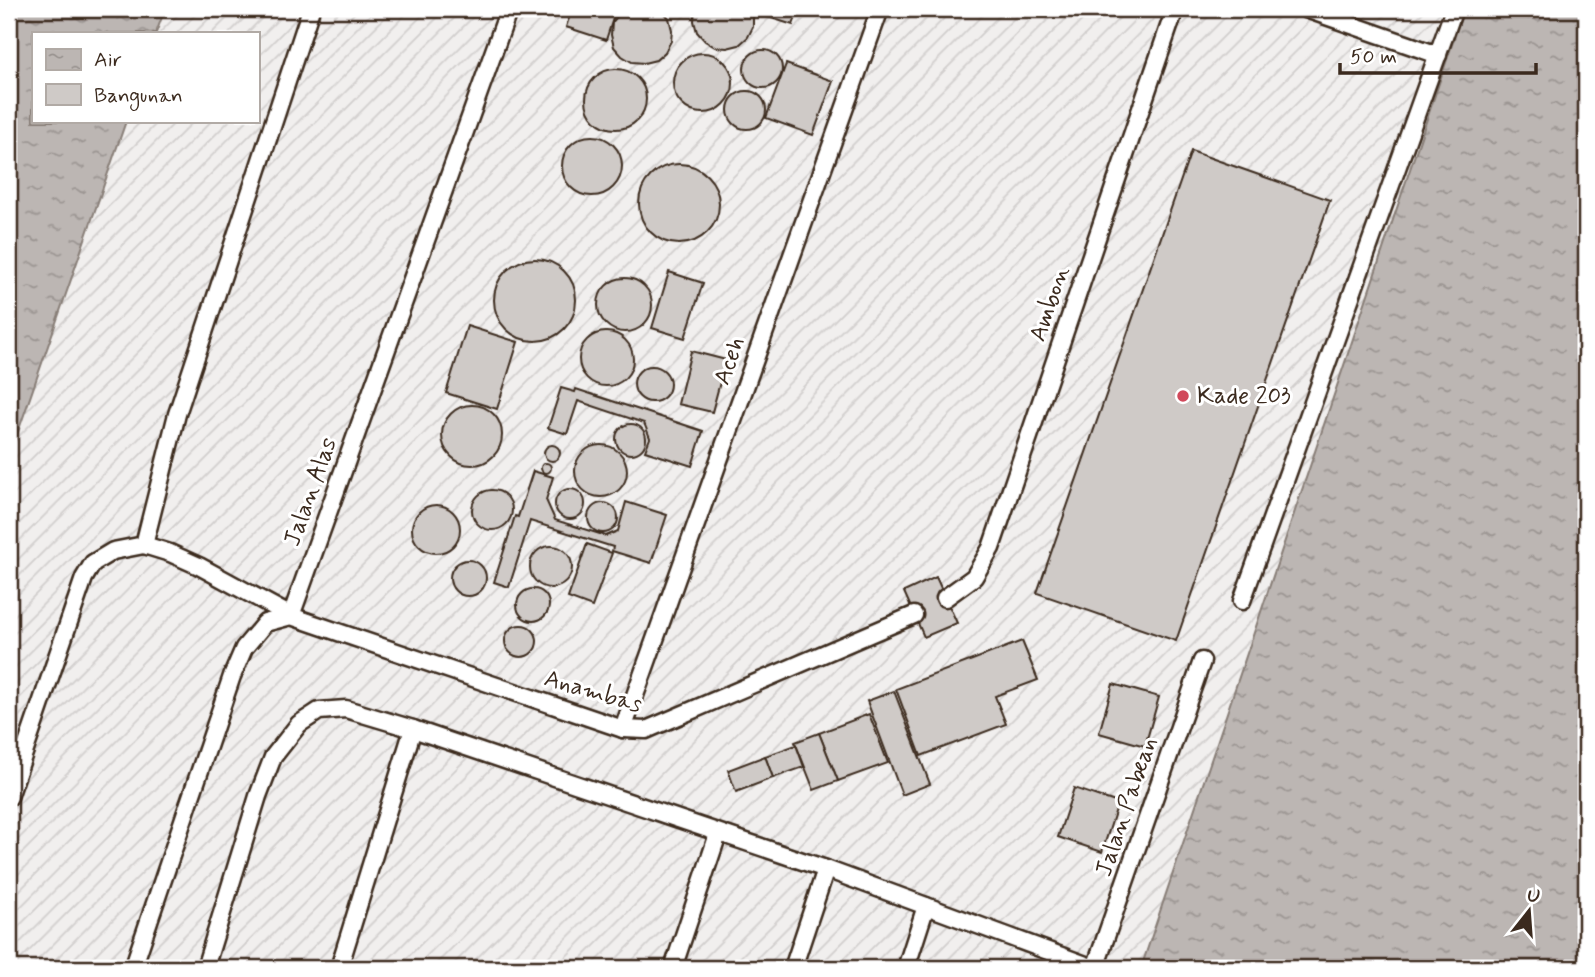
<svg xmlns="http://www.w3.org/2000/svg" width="1595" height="977" viewBox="0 0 1595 977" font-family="Mynerve,sans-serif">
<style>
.industrial{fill:url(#industrial-furrows)}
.water{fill:url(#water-ripples);stroke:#887e77;stroke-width:2}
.building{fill:#cfcac7;stroke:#3b2a1e;stroke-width:2}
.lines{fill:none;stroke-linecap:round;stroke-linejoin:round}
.lane-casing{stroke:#3b2a1e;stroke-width:21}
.lane{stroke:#fff;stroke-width:16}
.poi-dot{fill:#d1495b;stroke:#fff;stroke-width:2.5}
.labels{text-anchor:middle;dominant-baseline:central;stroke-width:6;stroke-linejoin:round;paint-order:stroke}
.street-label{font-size:24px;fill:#3b2a1e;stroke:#fff}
.poi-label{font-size:24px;fill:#3b2a1e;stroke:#fff;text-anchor:start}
</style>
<defs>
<pattern id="industrial-furrows" width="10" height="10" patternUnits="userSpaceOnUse" patternTransform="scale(1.75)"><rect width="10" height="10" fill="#f1efee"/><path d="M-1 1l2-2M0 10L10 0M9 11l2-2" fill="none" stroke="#d0cdcc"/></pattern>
<pattern id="water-ripples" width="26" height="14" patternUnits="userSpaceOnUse" patternTransform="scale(1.75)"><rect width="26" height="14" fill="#bcb6b3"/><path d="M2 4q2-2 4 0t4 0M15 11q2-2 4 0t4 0" fill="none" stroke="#9a9491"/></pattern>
</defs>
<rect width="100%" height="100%" fill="#fff"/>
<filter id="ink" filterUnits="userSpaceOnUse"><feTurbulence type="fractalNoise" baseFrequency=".0143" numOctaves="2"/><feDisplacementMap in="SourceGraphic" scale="14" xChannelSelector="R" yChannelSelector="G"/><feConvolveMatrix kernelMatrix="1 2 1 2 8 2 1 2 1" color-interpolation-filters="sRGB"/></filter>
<g filter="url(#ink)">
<!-- industrial -->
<polygon class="industrial" points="165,9 1464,9 1141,968 9,968 9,458 126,121 257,121 257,33 156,33"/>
<!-- water -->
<g class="water">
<polygon points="9,9 165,9 156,33 33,33 33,121 126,121 9,458"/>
<polygon points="1464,9 1586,9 1586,968 1141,968"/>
</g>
<!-- building -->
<g class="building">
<polygon points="572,9 616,9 606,40 566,27"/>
<polygon points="623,9 661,9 669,18 672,30 671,41 665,52 656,60 644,63 632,62 622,56 614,47 611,35 612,23"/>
<polygon points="672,9 690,9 688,14"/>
<polygon points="695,9 753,9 753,27 748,37 739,45 727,48 715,47 705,41 697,32 694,21"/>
<polygon points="764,9 799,9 793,25 762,15"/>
<circle cx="763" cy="69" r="19"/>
<circle cx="703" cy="83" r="30"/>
<polygon points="786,64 833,81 813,135 766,118"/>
<circle cx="616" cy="99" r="30"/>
<circle cx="747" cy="110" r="19"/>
<circle cx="592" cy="166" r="30"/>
<polygon points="1191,151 1330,200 1176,641 1037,593"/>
<circle cx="679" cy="204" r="40"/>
<circle cx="535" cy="300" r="41"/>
<polygon points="669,272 703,283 685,338 652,328"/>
<circle cx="625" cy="305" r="27"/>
<polygon points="467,326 518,342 497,409 446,393"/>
<circle cx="606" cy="359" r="27"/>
<polygon points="691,351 726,360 712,412 678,404"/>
<circle cx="652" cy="384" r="18"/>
<polygon points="561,388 575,392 576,389 703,431 692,466 645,451 650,438 644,423 578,401 567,434 548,428"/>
<circle cx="472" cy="435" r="30"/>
<circle cx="631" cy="439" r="15"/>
<circle cx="601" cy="471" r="26"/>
<circle cx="552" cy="453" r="8"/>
<circle cx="546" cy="468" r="5"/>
<polygon points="533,471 553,477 546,500 555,520 606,536 618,531 626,502 667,515 651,563 612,551 613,547 530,521 509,587 494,582 515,516 518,517"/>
<circle cx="570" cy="504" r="15"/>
<circle cx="492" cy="510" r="20"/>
<circle cx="603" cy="518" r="15"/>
<circle cx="436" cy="529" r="24"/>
<polygon points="587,544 612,553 592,607 568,598"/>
<circle cx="551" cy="567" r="21"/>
<circle cx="468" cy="578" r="18"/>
<polygon points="936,577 957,623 924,637 904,592"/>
<circle cx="533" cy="605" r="16"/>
<circle cx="521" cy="641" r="16"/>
<polygon points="1022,641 1038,680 995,696 1006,724 921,756 896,689"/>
<polygon points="1113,684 1159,697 1145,746 1099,733"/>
<polygon points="894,691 930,784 902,795 867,701"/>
<polygon points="869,714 888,763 838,781 819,733"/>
<polygon points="819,733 838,781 814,790 795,742"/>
<polygon points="796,745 804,767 773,778 765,756"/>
<polygon points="765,756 773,778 736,792 728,770"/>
<polygon points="1074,788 1118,803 1102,852 1058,837"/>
</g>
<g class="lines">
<!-- lane casing -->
<g class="lane-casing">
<g id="lane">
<polyline points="311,9 177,414 144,545 170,553 199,566 291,616 623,729 646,730 914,615"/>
<polyline points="1306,9 1438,55"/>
<polyline points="945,598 974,577 991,548 1175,9"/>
<polyline points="1242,601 1454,9"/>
<polyline points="623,729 880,9"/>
<polyline points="9,797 84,578 93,563 113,551 144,545"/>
<polyline points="133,968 232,676 244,648 265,623 291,616 509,9"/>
<polyline points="205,968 258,796 273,757 299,724 319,711 346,709 413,729 826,869 1094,968"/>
<polyline points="339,968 413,729"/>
<polyline points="673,968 718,834"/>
<polyline points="793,968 826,869"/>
<polyline points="906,968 926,906"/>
<polyline points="1095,968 1202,661"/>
</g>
</g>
<!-- lane -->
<use href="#lane" class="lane"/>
</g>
</g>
<!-- markers -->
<circle class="poi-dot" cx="1183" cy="396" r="7"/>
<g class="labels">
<!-- street labels -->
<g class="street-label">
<text transform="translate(1050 304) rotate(-71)">Ambon</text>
<text transform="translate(730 361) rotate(-70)">Aceh</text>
<text transform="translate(311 492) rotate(-70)">Jalan Alas</text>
<text transform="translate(593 692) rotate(16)">Anambas</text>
<text transform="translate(1127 807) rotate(-71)">Jalan Pabean</text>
</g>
<!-- poi labels -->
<g class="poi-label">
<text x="1197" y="396">Kade 203</text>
</g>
</g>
<!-- margin -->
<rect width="1595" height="977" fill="none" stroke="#fff" stroke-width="35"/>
<rect x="18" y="18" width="1560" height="942" fill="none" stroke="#3b2a1e" stroke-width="2.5" filter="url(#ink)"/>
<!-- legend -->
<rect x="32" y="32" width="228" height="91" fill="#ffffff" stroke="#b1aaa5" stroke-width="2"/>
<rect x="46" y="49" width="35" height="21" fill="url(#water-ripples)" stroke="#b1aaa5" stroke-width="2"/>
<text x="94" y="66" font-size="21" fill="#3b2a1e">Air</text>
<rect x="46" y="84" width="35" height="21" fill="#cfcac7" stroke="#b1aaa5" stroke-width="2"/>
<text x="94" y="102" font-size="21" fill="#3b2a1e">Bangunan</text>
<!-- north arrow -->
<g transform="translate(1529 911) rotate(17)" stroke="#ffffff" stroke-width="5" paint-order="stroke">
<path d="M0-5L12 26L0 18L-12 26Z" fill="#3b2a1e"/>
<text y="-10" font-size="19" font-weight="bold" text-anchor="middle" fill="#3b2a1e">U</text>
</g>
<!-- scale -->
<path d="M1340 63v10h196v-10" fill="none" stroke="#3b2a1e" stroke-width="3.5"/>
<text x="1350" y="63" font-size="21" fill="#3b2a1e" stroke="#ffffff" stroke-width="5" paint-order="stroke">50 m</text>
</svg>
